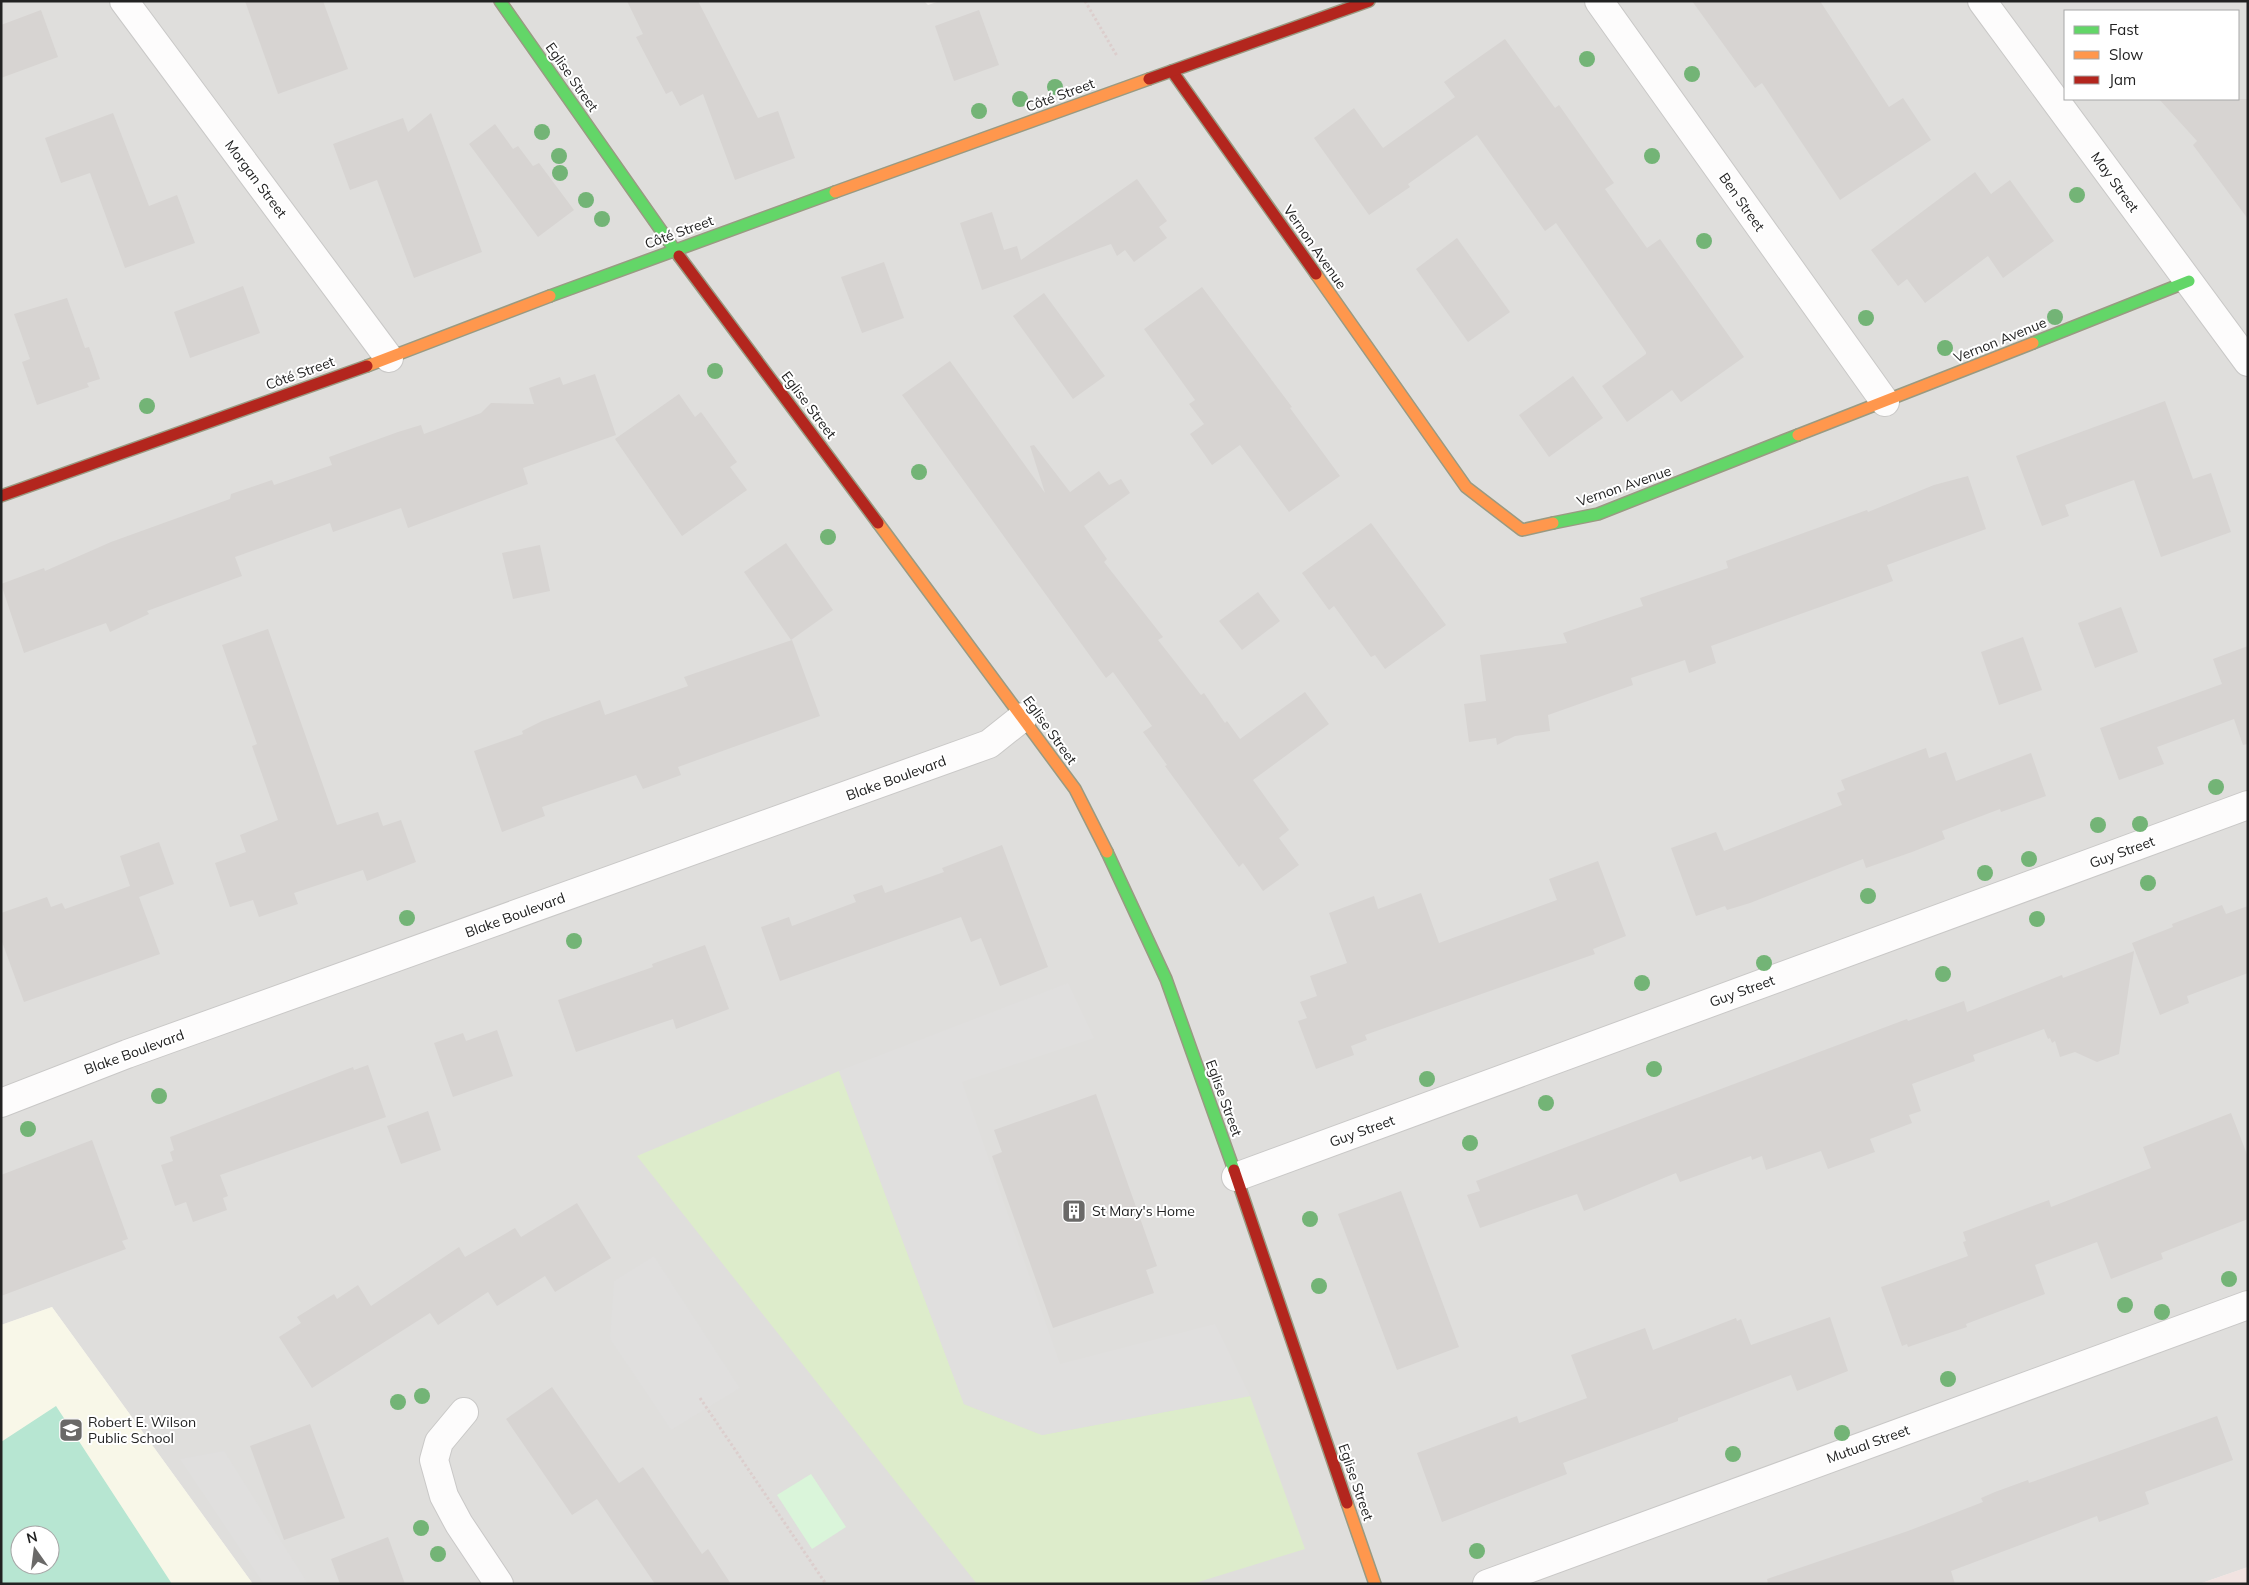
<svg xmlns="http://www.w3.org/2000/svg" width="2249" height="1585" viewBox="0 0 2249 1585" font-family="Mulish,sans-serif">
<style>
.residential{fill:#dfdedc;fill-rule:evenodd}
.commercial{fill:#f1e3e1}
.education{fill:#f8f7e8;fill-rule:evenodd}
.grass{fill:#ddeccb}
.park{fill:#daf5da}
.pitch{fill:#b7e6d2;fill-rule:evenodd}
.parking{fill:#e0dfde}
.building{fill:#d7d4d2}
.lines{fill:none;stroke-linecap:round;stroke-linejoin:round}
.street-casing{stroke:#c9c8c7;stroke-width:30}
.fast-casing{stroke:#999a82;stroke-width:14}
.slow-casing{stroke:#999a82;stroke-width:14}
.jam-casing{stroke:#999a82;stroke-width:14}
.path{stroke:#dccecd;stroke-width:3;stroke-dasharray:2.5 2.5;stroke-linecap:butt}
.street{stroke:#fdfcfc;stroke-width:28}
.fast{stroke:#63d668;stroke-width:11}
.slow{stroke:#ff974d;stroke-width:11}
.jam{stroke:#b3261e;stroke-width:11}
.tree{fill:#73b476}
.labels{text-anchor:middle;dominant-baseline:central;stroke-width:4;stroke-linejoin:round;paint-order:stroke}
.street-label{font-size:14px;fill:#222;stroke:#fff}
.poi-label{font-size:14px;fill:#222;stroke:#fff;text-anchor:start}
</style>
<rect width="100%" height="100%" fill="#f0eeeb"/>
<!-- residential -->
<path class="residential" d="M 1,1 L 924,1 L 928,5 L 940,1 L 2248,1 L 2248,1567 L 2199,1584 L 253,1584 L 52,1307 L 1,1325 ZM 2065,11 L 2238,11 L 2238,99 L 2065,99 Z"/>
<!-- commercial -->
<polygon class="commercial" points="2248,1567 2248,1584 2199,1584"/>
<!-- education -->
<path class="education" d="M 52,1307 L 253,1584 L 1,1584 L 1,1325 ZM 20,1535 L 50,1535 L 50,1565 L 20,1565 Z"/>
<!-- grass -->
<polygon class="grass" points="839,1071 964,1404 1042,1435 1250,1396 1305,1549 1192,1584 977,1584 637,1156"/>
<!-- park -->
<polygon class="park" points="811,1474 846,1527 812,1549 777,1495"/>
<!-- pitch -->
<path class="pitch" d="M 56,1406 L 172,1584 L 1,1584 L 1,1442 ZM 20,1535 L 50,1535 L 50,1565 L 20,1565 Z"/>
<!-- parking -->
<g class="parking">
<polygon points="1068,983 1094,1038 962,1082 1060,1364 1215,1324 1250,1396 1042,1435 964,1404 839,1071"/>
<polygon points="654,1256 740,1388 671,1430 610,1339 614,1281"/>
<polygon points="224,1451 308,1584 264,1584 180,1459"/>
</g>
<!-- building -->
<g class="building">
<polygon points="245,1 323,1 348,69 278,94"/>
<polygon points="627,1 698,1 758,118 778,111 795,158 735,180 703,94 680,106 672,91 666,94 636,37 643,34"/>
<polygon points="1692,1 1820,1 1889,107 1903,98 1931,140 1840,200 1762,83 1755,88"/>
<polygon points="41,10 58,57 1,78 1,25"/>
<polygon points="979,10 999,65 954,81 935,26"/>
<polygon points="1505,39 1555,108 1559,105 1614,183 1605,189 1647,248 1660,239 1744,357 1681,402 1672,390 1627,422 1602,386 1646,354 1646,352 1556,223 1545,231 1477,135 1408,184 1410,187 1369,215 1314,138 1354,108 1383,148 1455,97 1444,82"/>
<polygon points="2159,99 2248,99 2248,219 2193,145 2197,141"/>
<polygon points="113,113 149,206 177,195 195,243 125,268 90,173 61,183 45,138"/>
<polygon points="431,113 482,252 414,278 377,180 350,190 333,144 403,118 408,132"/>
<polygon points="495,124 513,149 518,146 533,166 539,163 574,210 538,237 469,144"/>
<polygon points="1975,172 1991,194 2010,180 2054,241 2003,278 1988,256 1925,303 1907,279 1898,286 1871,250"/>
<polygon points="1137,179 1167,221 1159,227 1167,238 1134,262 1125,250 1117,256 1111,244 982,290 960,223 992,212 1004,250 1017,246 1021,260"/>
<polygon points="1457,238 1510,312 1468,342 1416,269"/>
<polygon points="884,262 904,318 862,333 841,277"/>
<polygon points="243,286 260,333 190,358 174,312"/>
<polygon points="1202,287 1292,407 1290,408 1340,476 1289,512 1240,445 1212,465 1190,434 1204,424 1189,404 1195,400 1144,329"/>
<polygon points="1044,293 1105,376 1073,399 1013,316"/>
<polygon points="67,298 85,348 89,347 100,379 87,383 89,387 37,405 22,362 30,359 14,314"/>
<polygon points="950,361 1045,493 1030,446 1034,445 1070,492 1099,471 1109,485 1121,479 1130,493 1084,526 1107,559 1104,562 1163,637 1158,640 1201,695 1204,693 1225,723 1227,721 1240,739 1305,692 1329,724 1253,780 1289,830 1279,838 1299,865 1263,891 1243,863 1239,867 1165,766 1167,765 1143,732 1152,726 1113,672 1106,678 902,395"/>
<polygon points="595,374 616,435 523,468 528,484 408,528 401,508 333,532 330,523 235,557 242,576 147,611 149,614 110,632 106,623 24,653 1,584 44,568 45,571 111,542 230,499 231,494 272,480 274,485 332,465 329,457 398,432 421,425 424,434 481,413 491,403 534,404 529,388 560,377 563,385"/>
<polygon points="1573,376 1603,418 1549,457 1519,415"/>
<polygon points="679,394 695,417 701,412 737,462 730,467 747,490 682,536 615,439"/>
<polygon points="2165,401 2193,479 2211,473 2231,532 2161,557 2134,480 2065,505 2069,516 2042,526 2016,456"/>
<polygon points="1968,476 1986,529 1887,565 1893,581 1711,646 1716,663 1689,673 1685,660 1631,678 1633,685 1548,715 1550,731 1515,736 1497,745 1496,738 1469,742 1464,704 1486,701 1480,655 1567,643 1563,633 1643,606 1640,598 1728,568 1726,561 1867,510 1868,512 1934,485"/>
<polygon points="1371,523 1446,625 1385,669 1375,655 1371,657 1334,606 1329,610 1302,573"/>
<polygon points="786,543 833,610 791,640 744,572"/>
<polygon points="540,545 550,591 513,599 502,553"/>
<polygon points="1258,592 1280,621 1242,650 1219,621"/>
<polygon points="2121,607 2138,652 2095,668 2078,623"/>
<polygon points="268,629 337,825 378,812 383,826 401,820 416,862 367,881 363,870 294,893 298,904 259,917 253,900 230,907 215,863 246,852 240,835 278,820 252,746 257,744 222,645"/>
<polygon points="2023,637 2042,690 1999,705 1981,652"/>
<polygon points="792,640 820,716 678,767 681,775 643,789 636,775 542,807 545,816 502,832 474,751 523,734 522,731 542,721 600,700 605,715 688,686 684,677"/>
<polygon points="2248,646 2248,744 2243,745 2234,719 2157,747 2164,764 2119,780 2100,728 2222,684 2213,659"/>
<polygon points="1926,748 1929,758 1946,752 1956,781 2031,753 2046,796 2001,812 2000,809 1942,831 1945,839 1912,852 1866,868 1863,859 1750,903 1727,910 1725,906 1696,916 1671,848 1716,832 1724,851 1842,805 1837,793 1845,790 1841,780"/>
<polygon points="159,842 174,884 139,897 160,954 24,1002 1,939 1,913 47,897 51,907 62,903 65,909 130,886 120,856"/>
<polygon points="1002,845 1048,967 1000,986 981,938 971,942 961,917 780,981 761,927 789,917 792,926 856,902 853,895 882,885 885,893 944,872 942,868"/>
<polygon points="1598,861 1626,936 1593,949 1595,954 1365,1035 1367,1040 1351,1046 1354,1055 1316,1069 1298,1021 1307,1018 1300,1002 1317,996 1310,976 1347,963 1329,913 1374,896 1378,909 1421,893 1439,943 1557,900 1549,879"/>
<polygon points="2222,905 2226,914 2248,906 2248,973 2187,996 2189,1003 2160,1015 2132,943 2173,927 2172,924"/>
<polygon points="705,945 729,1009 676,1029 673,1019 576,1052 558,1000 653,967 652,964"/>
<polygon points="2134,951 2119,1054 2097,1062 2075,1052 2060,1057 2055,1041 2052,1043 2050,1038 2048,1039 2044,1029 1973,1055 1975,1061 1912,1084 1921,1111 1909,1115 1912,1123 1870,1139 1875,1152 1828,1169 1821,1151 1766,1170 1762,1156 1752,1160 1751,1156 1680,1182 1676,1173 1584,1211 1577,1194 1480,1228 1467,1195 1480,1191 1476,1181 1907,1019 1908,1021 1964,1001 1967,1012 2062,975 2063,978"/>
<polygon points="497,1030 513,1076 453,1097 434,1043 463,1033 466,1041"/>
<polygon points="368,1065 386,1117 220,1175 228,1196 223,1198 227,1210 193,1222 186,1202 175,1206 161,1165 173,1161 170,1152 174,1150 170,1137 353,1067 354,1070"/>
<polygon points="1096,1094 1157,1266 1146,1270 1154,1293 1053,1328 992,1156 1002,1152 994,1130"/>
<polygon points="428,1111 441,1150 401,1164 387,1126"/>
<polygon points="2231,1113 2248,1157 2248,1219 2161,1253 2163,1259 2111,1279 2097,1242 2035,1265 2045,1294 1966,1324 1967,1327 1908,1347 1907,1344 1902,1346 1881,1287 1968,1256 1963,1242 1966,1241 1963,1232 2049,1200 2051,1207 2151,1168 2143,1147"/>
<polygon points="92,1140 128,1239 122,1241 126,1249 1,1296 1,1175"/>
<polygon points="1401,1191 1459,1347 1397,1370 1338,1214"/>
<polygon points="577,1203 611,1258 555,1292 545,1276 497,1306 488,1292 438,1325 430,1313 312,1388 279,1337 301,1323 297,1317 334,1294 337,1299 358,1285 371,1306 459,1247 465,1257 515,1228 521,1237"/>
<polygon points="1830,1317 1848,1371 1797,1391 1791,1375 1678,1418 1678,1421 1563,1463 1567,1474 1442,1522 1417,1453 1517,1416 1519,1423 1587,1398 1571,1355 1645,1328 1653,1350 1736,1318 1737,1321 1741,1319 1751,1345"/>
<polygon points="552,1387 619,1483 643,1467 702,1554 708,1549 731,1584 655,1584 597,1499 572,1515 506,1419"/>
<polygon points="2217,1416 2233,1460 2145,1492 2149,1504 2099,1522 2097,1516 1951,1571 1955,1584 1768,1584 1767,1579 1908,1531 1983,1502 1981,1498 1995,1492 2028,1480 2029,1483"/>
<polygon points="310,1424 345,1518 284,1540 250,1446"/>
<polygon points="388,1537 405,1584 340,1584 331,1559"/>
</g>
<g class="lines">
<!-- street casing -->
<g class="street-casing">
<g id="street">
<polyline points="124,1 389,358"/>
<polyline points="1599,1 1885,402"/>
<polyline points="1982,1 2248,362"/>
<polyline points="1,1103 127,1054 989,744 1023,717"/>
<polyline points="1236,1177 2248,805"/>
<polyline points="464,1412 439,1442 434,1460 444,1496 459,1524 499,1584"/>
<polyline points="1487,1584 2248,1305"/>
</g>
</g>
<!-- fast casing -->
<g class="fast-casing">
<g id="fast">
<polyline points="500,1 679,256"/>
<polyline points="550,296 835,192"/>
<polyline points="2033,343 2189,281"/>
<polyline points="1553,523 1598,514 1798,435"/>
<polyline points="1107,852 1166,979 1234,1170"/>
</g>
</g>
<!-- slow casing -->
<g class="slow-casing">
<g id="slow">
<polyline points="835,192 1149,79"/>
<polyline points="1316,274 1466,487 1522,530 1553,523"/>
<polyline points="367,366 550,296"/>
<polyline points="1798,435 2033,343"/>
<polyline points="878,523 1075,789 1107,852"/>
<polyline points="1347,1503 1375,1584"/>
</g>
</g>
<!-- jam casing -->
<g class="jam-casing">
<g id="jam">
<polyline points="1172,71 1316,274"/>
<polyline points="1149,79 1369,1"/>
<polyline points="679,256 878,523"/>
<polyline points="1,496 367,366"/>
<polyline points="1234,1170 1347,1503"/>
</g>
</g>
<!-- path -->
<g class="path">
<polyline points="1085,1 1117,56"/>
<polyline points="700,1398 826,1584"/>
</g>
<!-- street -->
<use href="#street" class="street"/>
<!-- fast -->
<use href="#fast" class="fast"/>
<!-- slow -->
<use href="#slow" class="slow"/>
<!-- jam -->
<use href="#jam" class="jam"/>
</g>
<!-- trees -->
<g class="tree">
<circle cx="1587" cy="59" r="8"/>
<circle cx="1692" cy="74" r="8"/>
<circle cx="1055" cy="87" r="8"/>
<circle cx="1020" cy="99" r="8"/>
<circle cx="979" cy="111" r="8"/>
<circle cx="542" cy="132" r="8"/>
<circle cx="559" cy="156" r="8"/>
<circle cx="1652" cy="156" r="8"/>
<circle cx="560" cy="173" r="8"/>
<circle cx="2077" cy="195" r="8"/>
<circle cx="586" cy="200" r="8"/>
<circle cx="602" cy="219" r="8"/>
<circle cx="1704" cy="241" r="8"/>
<circle cx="2055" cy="317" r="8"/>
<circle cx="1866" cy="318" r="8"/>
<circle cx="1945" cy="348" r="8"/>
<circle cx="715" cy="371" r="8"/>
<circle cx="147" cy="406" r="8"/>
<circle cx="919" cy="472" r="8"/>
<circle cx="828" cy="537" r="8"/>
<circle cx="2216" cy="787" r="8"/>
<circle cx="2140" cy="824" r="8"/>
<circle cx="2098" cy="825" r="8"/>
<circle cx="2029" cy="859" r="8"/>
<circle cx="1985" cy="873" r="8"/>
<circle cx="2148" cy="883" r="8"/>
<circle cx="1868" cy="896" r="8"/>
<circle cx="407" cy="918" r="8"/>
<circle cx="2037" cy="919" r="8"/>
<circle cx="574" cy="941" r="8"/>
<circle cx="1764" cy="963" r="8"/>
<circle cx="1943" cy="974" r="8"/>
<circle cx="1642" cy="983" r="8"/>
<circle cx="1654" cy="1069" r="8"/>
<circle cx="1427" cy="1079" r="8"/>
<circle cx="159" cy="1096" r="8"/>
<circle cx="1546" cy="1103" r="8"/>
<circle cx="28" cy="1129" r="8"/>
<circle cx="1470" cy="1143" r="8"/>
<circle cx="1310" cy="1219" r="8"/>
<circle cx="2229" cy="1279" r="8"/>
<circle cx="1319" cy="1286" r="8"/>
<circle cx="2125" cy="1305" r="8"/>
<circle cx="2162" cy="1312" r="8"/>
<circle cx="1948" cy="1379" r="8"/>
<circle cx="422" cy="1396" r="8"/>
<circle cx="398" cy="1402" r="8"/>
<circle cx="1842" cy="1433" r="8"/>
<circle cx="1733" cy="1454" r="8"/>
<circle cx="421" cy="1528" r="8"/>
<circle cx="1477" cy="1551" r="8"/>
<circle cx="438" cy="1554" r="8"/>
</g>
<!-- icons -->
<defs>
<g id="building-square" transform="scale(1.25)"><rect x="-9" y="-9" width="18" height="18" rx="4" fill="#6a6968" stroke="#fff"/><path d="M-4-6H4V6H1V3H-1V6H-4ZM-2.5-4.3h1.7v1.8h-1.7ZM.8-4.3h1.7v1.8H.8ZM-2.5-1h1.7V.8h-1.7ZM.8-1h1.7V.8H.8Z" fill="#fff"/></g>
<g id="school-square" transform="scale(1.25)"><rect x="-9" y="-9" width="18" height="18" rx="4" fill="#6a6968" stroke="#fff"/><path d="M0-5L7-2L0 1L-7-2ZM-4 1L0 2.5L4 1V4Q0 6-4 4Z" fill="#fff"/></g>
</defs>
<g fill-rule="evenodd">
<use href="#building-square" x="1074" y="1211"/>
<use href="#school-square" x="71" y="1430"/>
</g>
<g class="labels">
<!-- street labels -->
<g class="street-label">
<text transform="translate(572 77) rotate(55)">Eglise Street</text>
<text transform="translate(1060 95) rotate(-20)">Côté Street</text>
<text transform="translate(256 179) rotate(53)">Morgan Street</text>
<text transform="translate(2115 182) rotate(54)">May Street</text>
<text transform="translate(1742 202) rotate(55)">Ben Street</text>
<text transform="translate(679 232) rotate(-20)">Côté Street</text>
<text transform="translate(1315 247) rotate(55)">Vernon Avenue</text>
<text transform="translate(2000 340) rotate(-22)">Vernon Avenue</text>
<text transform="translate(300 373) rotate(-20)">Côté Street</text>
<text transform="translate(809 405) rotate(53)">Eglise Street</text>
<text transform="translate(1624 486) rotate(-19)">Vernon Avenue</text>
<text transform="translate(1050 730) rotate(54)">Eglise Street</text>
<text transform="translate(896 778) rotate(-20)">Blake Boulevard</text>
<text transform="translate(2122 852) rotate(-20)">Guy Street</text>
<text transform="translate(515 915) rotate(-20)">Blake Boulevard</text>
<text transform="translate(1742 991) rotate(-20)">Guy Street</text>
<text transform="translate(134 1052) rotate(-20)">Blake Boulevard</text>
<text transform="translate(1224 1098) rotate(70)">Eglise Street</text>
<text transform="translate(1362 1131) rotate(-20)">Guy Street</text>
<text transform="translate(1868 1444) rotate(-20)">Mutual Street</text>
<text transform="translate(1356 1482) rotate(71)">Eglise Street</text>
</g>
<!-- poi labels -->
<g class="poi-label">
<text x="1092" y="1211">St Mary's Home</text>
<text x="88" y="1422">Robert E. Wilson<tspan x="88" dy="16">Public School</tspan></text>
</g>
</g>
<!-- border -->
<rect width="2249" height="1585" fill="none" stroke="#222222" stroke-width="5"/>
<!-- legend -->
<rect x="2064" y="10" width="175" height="90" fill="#ffffff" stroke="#a7a7a7"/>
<rect x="2074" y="26" width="25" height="8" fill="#63d668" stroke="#a7a7a7"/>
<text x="2109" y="35" font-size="15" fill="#222222">Fast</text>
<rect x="2074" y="51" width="25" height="8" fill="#ff974d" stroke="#a7a7a7"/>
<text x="2109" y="60" font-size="15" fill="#222222">Slow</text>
<rect x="2074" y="76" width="25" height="8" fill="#b3261e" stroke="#a7a7a7"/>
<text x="2109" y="85" font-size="15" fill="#222222">Jam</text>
<!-- north arrow -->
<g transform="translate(35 1550) rotate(346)"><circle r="24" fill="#ffffff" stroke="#a7a7a7"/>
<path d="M0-4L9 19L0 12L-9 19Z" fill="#6a6968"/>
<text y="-8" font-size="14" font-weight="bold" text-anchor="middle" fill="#222222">N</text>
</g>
</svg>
